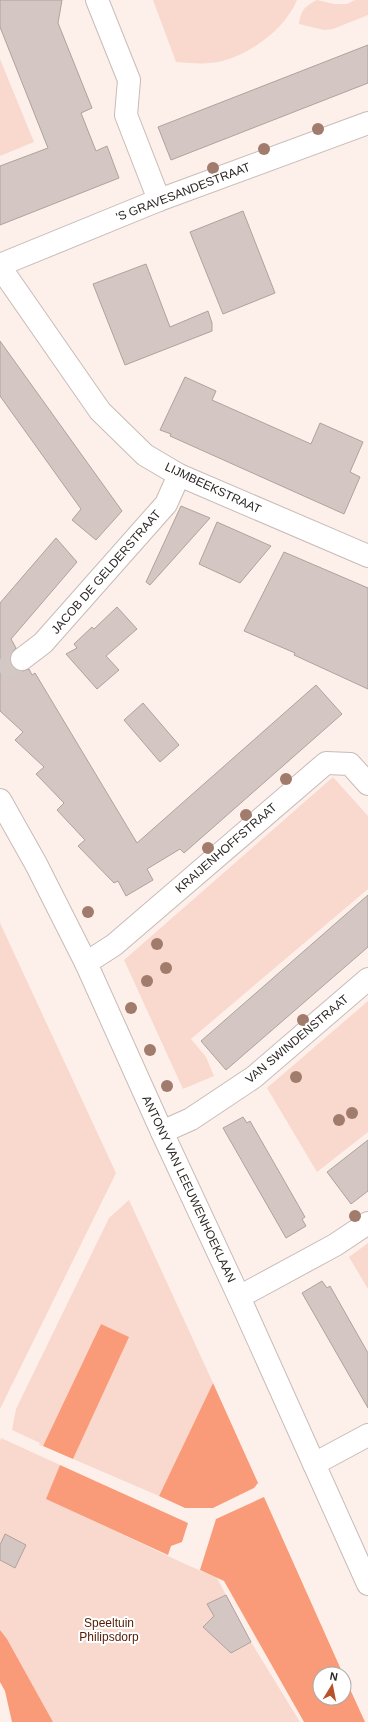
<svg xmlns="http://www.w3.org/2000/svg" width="368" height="1722" viewBox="0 0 368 1722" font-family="Arial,sans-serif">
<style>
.green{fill:#f9d8cd}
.forest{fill:#f99b79}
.building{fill:#d4c7c3;stroke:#aea29d}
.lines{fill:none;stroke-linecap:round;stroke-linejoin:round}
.minor-tunnel{stroke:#d3c8c3;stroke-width:22;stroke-dasharray:22 11;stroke-linecap:butt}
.minor-casing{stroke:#c8bbb7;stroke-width:24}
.minor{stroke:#fff;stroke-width:22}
.tree{fill:#a17b6c}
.labels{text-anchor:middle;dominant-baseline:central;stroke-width:4;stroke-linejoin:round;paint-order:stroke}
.street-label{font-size:12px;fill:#2b2725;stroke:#fff}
.park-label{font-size:12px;fill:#551b04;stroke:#fff}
</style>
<rect width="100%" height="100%" fill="#fdf0eb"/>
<!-- green -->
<g class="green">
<path d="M 153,0 L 297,0 C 285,29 252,53 222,61 C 207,65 191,63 176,62 Z"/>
<path d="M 317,0 L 334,4 L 347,4 L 355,0 L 368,0 L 368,15 L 333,29 L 324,30 L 299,24 C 301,10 305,6 317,0 Z"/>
<polygon points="0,59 34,142 0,156"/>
<polygon points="333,777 368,816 368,889 191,1039 206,1057 214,1076 183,1089 124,960"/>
<polygon points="0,923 116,1173 0,1409"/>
<polygon points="368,1001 368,1132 317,1172 267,1088"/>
<polygon points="129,1200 213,1383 159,1496 73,1459 128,1337 101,1324 43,1446 39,1445 40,1443 12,1430 16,1409 109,1218"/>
<polygon points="368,1243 368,1289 349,1257"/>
<polygon points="1,1438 60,1465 47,1499 183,1563 217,1578 226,1595 207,1604 214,1616 204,1627 233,1652 251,1642 300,1722 53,1722 7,1639 0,1630 0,1441"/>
</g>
<!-- forest -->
<g class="forest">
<polygon points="101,1324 129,1337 73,1459 43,1446"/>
<polygon points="213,1383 258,1483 254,1488 213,1508 185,1508 159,1496"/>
<polygon points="60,1465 188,1523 182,1542 171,1546 168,1555 46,1499"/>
<polygon points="264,1497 343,1674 320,1674 320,1698 344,1698 344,1676 365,1722 304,1722 224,1581 200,1570 216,1519"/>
<polygon points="0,1630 7,1639 53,1722 12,1722 5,1691 0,1682"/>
</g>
<!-- building -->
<g class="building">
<polygon points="0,0 62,0 58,23 92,108 81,113 96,151 107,146 119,178 0,225 0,166 48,148 0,27"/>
<polygon points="368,45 368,83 171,160 158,127"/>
<polygon points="243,211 275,293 223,314 190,232"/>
<polygon points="146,264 170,327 208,311 212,323 212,331 125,365 93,284"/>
<polygon points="0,341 122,511 96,540 72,520 81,509 0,396"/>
<polygon points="185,377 216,391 212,400 311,444 320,423 363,442 350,472 360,477 344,514 170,436 171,434 160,430"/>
<polygon points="181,506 210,518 150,585 146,582"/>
<polygon points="217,522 271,546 240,583 199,564"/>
<polygon points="56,538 77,562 11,639 16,648 11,654 10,661 12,666 17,670 23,671 29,669 32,675 35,673 137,843 316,685 342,714 184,853 180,849 147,869 153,880 126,896 118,881 114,883 78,846 85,840 57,810 64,803 36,774 44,767 15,740 23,732 0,711 0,603"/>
<polygon points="284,552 368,588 368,689 294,655 295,653 244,631"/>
<polygon points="117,607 137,629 106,656 119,670 97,689 66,654 77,648 74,644 92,627 94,629"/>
<polygon points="143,703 179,745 160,762 124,720"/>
<polygon points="368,895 368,947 226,1070 201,1041"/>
<polygon points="243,1117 247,1123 250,1121 305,1217 302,1219 306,1226 286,1238 223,1128"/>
<polygon points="368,1140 368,1191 351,1204 327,1172"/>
<polygon points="322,1281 327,1288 330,1286 368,1353 368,1408 302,1293"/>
<polygon points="5,1534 26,1545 15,1568 0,1560 0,1545"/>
<polygon points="226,1595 251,1642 231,1653 203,1627 214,1616 207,1604"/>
</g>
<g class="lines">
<!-- minor-tunnel -->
<polyline class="minor-tunnel" points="0,672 22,659"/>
<!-- minor casing -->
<g class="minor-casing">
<g id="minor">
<polyline points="97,0 129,80 126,115 159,200"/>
<polyline points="0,265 159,200 368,123"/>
<polyline points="0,267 100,411 145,455 179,475 368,556"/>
<polyline points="22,659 43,643 166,504 179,475"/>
<polyline points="0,800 36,864 86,963 162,1132 239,1297 368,1584"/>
<polyline points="86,963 114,945 326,763 350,764 368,784"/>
<polyline points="162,1132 191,1119 254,1077 368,979"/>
<polyline points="239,1297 335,1245 368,1223"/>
<polyline points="314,1464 368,1435"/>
</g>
</g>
<!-- minor -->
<use href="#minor" class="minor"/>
</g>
<!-- trees -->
<g class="tree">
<circle cx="318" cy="129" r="6"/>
<circle cx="264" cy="149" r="6"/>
<circle cx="213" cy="168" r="6"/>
<circle cx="286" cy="779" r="6"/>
<circle cx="246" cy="815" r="6"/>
<circle cx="208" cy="848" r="6"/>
<circle cx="88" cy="912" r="6"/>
<circle cx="157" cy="944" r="6"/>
<circle cx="166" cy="968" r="6"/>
<circle cx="147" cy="981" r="6"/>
<circle cx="131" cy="1008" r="6"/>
<circle cx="303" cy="1020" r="6"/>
<circle cx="150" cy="1050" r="6"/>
<circle cx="296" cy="1077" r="6"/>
<circle cx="167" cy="1086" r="6"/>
<circle cx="352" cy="1113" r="6"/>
<circle cx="339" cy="1120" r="6"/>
<circle cx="355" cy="1216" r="6"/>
</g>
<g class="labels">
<!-- street labels -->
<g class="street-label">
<text transform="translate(183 192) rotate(-21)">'S GRAVESANDESTRAAT</text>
<text transform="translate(213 488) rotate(25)">LIJMBEEKSTRAAT</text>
<text transform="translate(106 572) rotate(-49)">JACOB DE GELDERSTRAAT</text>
<text transform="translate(226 848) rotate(-41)">KRAIJENHOFFSTRAAT</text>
<text transform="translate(297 1039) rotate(-40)">VAN SWINDENSTRAAT</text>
<text transform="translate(189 1189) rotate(65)">ANTONY VAN LEEUWENHOEKLAAN</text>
</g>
<!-- park labels -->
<g class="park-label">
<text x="109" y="1623">Speeltuin<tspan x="109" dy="14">Philipsdorp</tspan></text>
</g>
</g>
<!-- north arrow -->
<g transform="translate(332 1686) rotate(10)"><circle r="19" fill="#ffffff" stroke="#aaa9a8"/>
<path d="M0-3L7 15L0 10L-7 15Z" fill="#b9522a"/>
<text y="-6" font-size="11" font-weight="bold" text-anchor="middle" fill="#2b2725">N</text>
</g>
</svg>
